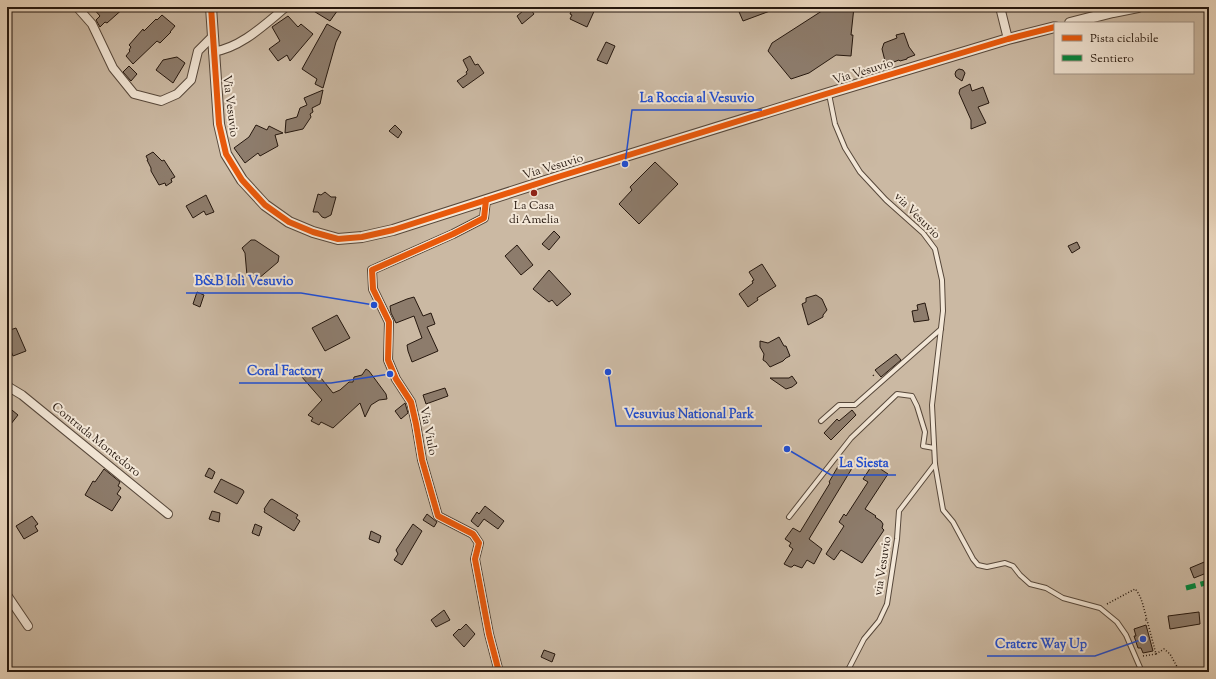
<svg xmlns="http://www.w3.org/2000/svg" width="1216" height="679" viewBox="0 0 1216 679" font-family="'Sorts Mill Goudy',serif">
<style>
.green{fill:#cbb9a3;stroke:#786858;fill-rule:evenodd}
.building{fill:#8d7c6c;stroke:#25170e}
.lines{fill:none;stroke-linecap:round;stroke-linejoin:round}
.service-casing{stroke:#57483b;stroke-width:6}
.minor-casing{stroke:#57483b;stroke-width:10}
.tertiary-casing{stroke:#57483b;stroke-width:12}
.path{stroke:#25170e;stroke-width:1.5;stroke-dasharray:1 2;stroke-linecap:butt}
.service{stroke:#f3e7d7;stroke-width:4}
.minor{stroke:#f3e7d7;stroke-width:8}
.tertiary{stroke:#f3e7d7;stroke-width:10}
.quiet{stroke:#00873e;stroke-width:5;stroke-dasharray:10 5;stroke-linecap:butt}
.cycleway-casing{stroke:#f3e7d7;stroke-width:8}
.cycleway{stroke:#e8590c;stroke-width:6}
.poi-dot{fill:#8f2418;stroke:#f3e7d7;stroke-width:1.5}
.labels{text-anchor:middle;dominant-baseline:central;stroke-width:4;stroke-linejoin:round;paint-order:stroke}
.street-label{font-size:12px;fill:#25170e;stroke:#f3e7d7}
.poi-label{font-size:12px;fill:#25170e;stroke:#f3e7d7}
.leader{fill:none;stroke:#1d4ed8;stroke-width:1.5}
.callout-dot{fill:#1d4ed8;stroke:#f3e7d7;stroke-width:1.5}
.callout-label{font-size:13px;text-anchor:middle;font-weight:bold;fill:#1d4ed8;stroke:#f3e7d7;stroke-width:4;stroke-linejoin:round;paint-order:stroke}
</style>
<rect width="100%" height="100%" fill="#eddac2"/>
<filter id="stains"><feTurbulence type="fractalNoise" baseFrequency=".005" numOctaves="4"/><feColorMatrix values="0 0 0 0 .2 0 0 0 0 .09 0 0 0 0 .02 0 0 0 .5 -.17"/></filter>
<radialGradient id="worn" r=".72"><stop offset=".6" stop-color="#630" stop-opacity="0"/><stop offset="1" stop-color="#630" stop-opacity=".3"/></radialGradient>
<!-- green -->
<path class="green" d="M 7,7 L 1209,7 L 1209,672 L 7,672 ZM 1055,23 L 1193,23 L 1193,73 L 1055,73 Z"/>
<!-- building -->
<g class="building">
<polygon points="92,7 125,7 107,23 105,22 100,27 96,20 100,16"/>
<polygon points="307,7 340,7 330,21"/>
<polygon points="519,7 529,7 534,14 522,24 517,16 523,11"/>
<polygon points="573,7 596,7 587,27 570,19 572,15 570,14"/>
<polygon points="737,7 778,7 778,8 743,21"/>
<polygon points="828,7 854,7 851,35 853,35 851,56 836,55 809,73 791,79 768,51 772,43"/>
<polygon points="162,15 175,26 170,32 171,32 160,43 157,41 133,64 126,56 130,51 129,50 131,47 129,45 143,29 144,31 156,19 157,20"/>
<polygon points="288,16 298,27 301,24 313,34 290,61 287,55 278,61 269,49 280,41 272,27"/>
<polygon points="327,24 341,32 336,42 323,88 315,84 317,79 302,69"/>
<polygon points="904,33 909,47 915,55 907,58 907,59 900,61 899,60 886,65 882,49 884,43 897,38 896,35"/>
<polygon points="606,42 615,46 607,64 597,60"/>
<polygon points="470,56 475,65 478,64 484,73 463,88 457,81 467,74 466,72 468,70 463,60"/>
<polygon points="177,57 185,63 173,83 156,70 163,60"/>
<polygon points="129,66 137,74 131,81 123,72"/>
<polygon points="959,69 963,70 965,73 962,81 956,77 955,74 956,71"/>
<polygon points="970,84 972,91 983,87 989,103 978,107 986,123 971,129 971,120 959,93 960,89"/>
<polygon points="323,90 320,104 312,108 313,112 310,114 311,117 303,129 285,133 286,120 297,117 300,108 307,105 304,98"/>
<polygon points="256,125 267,130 269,126 283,133 275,135 278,146 260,156 258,153 245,163 234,148 249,137"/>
<polygon points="395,125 402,132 398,138 389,131"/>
<polygon points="153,152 162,161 164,160 175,177 171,179 172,182 166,186 165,183 159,185 151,171 151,168 147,160 148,160 146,156"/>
<polygon points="655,162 678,184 639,224 619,204 632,190 630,187"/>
<polygon points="325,192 331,197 336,197 331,215 325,218 322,217 318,212 313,212 318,194 321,195"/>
<polygon points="206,195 214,212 206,215 204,211 193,218 186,206"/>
<polygon points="554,231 560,237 549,250 542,244"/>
<polygon points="251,240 255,240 279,256 278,262 258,279 247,276 245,253 242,248"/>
<polygon points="1077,242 1080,248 1072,253 1068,246"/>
<polygon points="517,245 533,265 521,275 505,256"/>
<polygon points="762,264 776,286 757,298 758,300 748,307 739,294 753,283 752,281 754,280 749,272"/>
<polygon points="549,270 571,294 557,306 552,300 549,302 533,289"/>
<polygon points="197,292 204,295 200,307 193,304"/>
<polygon points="816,295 822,299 827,310 823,315 823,317 808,325 802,304 806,302 806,298"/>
<polygon points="414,297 423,316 431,313 435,324 427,327 438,351 412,362 408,351 407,345 422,338 414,316 396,323 391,313 390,306 407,299"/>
<polygon points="925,303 929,320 914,322 912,311 918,310 917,305"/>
<polygon points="337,315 350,338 325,351 312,328"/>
<polygon points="16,328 26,351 13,356 7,341 7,331"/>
<polygon points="779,337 784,346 786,346 790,356 786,358 783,361 770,367 766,362 763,360 764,354 760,347 760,341 768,343"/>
<polygon points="896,354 901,360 881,377 875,370"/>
<polygon points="313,368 333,393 340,390 349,382 353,382 354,377 362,375 366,369 369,371 386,394 387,399 379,400 371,405 365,417 360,403 333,428 321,422 319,425 311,421 313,418 308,415 322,400 301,376"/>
<polygon points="792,376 797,383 792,387 786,389 770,378 789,378"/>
<polygon points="445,388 448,396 426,404 423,395"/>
<polygon points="405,403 408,413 401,419 395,411"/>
<polygon points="7,406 18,415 7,429"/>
<polygon points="852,410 856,415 831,440 824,433 837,419 839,421"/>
<polygon points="840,463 847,466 854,465 809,539 822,549 814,564 807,560 802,568 794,565 792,567 790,567 784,564 793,549 789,546 791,543 785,539 793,528 800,532 830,483 829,482"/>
<polygon points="873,464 888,474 865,509 876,516 875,517 881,521 883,524 882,528 884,530 862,563 841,550 834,560 826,554 844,526 839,522 844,514 846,516 868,482 863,479"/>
<polygon points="209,468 215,472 212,479 205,476"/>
<polygon points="104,469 120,482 118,486 121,488 117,494 121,497 112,511 85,495 93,481 95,482"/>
<polygon points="221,479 243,490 244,492 237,504 214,492"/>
<polygon points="272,499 298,515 296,518 300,521 294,531 264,512 265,510 264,509 270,500"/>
<polygon points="485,506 504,521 498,529 484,519 478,527 471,521 477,512 479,514"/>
<polygon points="212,511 220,513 219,522 209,519"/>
<polygon points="427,514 437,522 434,527 423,520"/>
<polygon points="32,516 38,524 35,526 38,531 24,539 16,526"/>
<polygon points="255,524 262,527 259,536 252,533"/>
<polygon points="413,524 422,531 402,565 394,560 398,554 396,550"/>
<polygon points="371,531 381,536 379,543 369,539"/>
<polygon points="1209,560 1209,572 1194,578 1190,568"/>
<polygon points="444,610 450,620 436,627 431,620"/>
<polygon points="1199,612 1200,624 1170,629 1168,616"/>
<polygon points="466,624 475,634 464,647 453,635 459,629 460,630"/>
<polygon points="1146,625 1153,651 1143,653 1141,648 1138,648 1134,636 1136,636 1134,629"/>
<polygon points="544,650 555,654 552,662 541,657"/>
</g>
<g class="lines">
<!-- service casing -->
<g class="service-casing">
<g id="service">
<polyline points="829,94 835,124 845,148 860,172 886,200 923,233 935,249 942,280 943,311 932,405 935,464 943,510 953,522 973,559 978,565 987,567 1005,563 1013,566 1020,575 1030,584 1046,588 1063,598 1100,608 1117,622 1126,635 1142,672"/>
<polyline points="821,421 839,405 855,405 941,329"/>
<polyline points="789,517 851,438 897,394 912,396 917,406 925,432 923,446 934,448"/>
<polyline points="847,672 864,639 879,621 887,604 897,539 899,511 935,464"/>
</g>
</g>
<!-- minor casing -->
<g class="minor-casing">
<g id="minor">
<polyline points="77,7 92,24 113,68 134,94 161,101 177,94 191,80 198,51 212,37"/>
<polyline points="1000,7 1008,39"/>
<path d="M 213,52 C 242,47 264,25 286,7"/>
<polyline points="486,200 484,218 453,234 372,270 373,289 389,322 388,360 396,379 411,402 416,424 422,460 438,516 473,534 479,543 475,559 489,634 499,672"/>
<polyline points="7,386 22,395 168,514"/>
<polyline points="7,595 28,626"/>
</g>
</g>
<!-- tertiary casing -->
<g class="tertiary-casing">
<g id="tertiary">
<polyline points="211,7 219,124 226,154 242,180 265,205 289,222 313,232 338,239 362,237 393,230 561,176 829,93 1008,39 1055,27"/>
<polyline points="1070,23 1113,12 1138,7"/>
</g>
</g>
<!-- path -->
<g class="path">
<polyline points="873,375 874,376"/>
<path d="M 1107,604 L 1135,589 C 1142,596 1144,610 1147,620 L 1144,620"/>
<polyline points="1156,654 1164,649 1170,654 1180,672"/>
<polyline points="1143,656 1156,654 1147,620"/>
</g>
<!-- service -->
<use href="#service" class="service"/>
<!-- minor -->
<use href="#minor" class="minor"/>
<!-- tertiary -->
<use href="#tertiary" class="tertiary"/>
<!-- quiet -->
<polyline class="quiet" points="1186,588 1209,582"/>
<!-- cycleway casing -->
<g class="cycleway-casing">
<g id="cycleway">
<polyline points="211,7 219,124 226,154 242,180 265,205 289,222 313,232 338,239 362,237 393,230 561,176 829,93 1008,39 1055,27"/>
<polyline points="486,200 484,218 453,234 372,270 373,289 389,322 388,360 396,379 411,402 416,424 422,460 438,516 473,534 479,543 475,559 489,634 499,672"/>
</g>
</g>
<!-- cycleway -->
<use href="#cycleway" class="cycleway"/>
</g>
<!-- markers -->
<circle class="poi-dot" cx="534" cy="193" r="4"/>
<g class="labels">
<!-- street labels -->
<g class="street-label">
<text transform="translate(863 72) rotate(-17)">Via Vesuvio</text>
<text transform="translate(230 106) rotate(83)">Via Vesuvio</text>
<text transform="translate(553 167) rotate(-17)">Via Vesuvio</text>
<text transform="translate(917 216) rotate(45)">via Vesuvio</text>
<text transform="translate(428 431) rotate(79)">Via Viulo</text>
<text transform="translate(96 440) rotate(39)">Contrada Montedoro</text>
<text transform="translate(883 566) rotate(-81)">via Vesuvio</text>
</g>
<!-- poi labels -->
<g class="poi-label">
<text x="534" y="206">La Casa<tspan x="534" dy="14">di Amelia</tspan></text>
</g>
</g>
<!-- callouts -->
<path class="leader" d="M625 164L632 110H762M374 305L301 293H186M390 374L331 383H239M608 372L616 426H762M787 449L831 475H896M1143 639L1095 656H987"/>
<g class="callout-dot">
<circle cx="625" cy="164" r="4"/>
<circle cx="374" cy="305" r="4"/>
<circle cx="390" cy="374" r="4"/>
<circle cx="608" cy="372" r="4"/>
<circle cx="787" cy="449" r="4"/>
<circle cx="1143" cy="639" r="4"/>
</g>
<g class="callout-label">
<text x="697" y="102">La Roccia al Vesuvio</text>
<text x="244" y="285">B&amp;B Iolì Vesuvio</text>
<text x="285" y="375">Coral Factory</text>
<text x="689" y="418">Vesuvius National Park</text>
<text x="864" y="467">La Siesta</text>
<text x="1041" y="648">Cratere Way Up</text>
</g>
<!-- margin -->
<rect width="1216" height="679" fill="none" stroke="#eddac2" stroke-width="24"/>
<rect x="8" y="8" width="1200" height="663" fill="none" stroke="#25170e" stroke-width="2"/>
<rect x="12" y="12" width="1192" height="655" fill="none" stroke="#25170e"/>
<!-- legend -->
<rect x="1054" y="22" width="140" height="52" fill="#f3e7d7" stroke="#a19487"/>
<rect x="1062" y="35" width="20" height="6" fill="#e8590c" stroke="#a19487"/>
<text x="1090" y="42" font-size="12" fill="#25170e">Pista ciclabile</text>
<rect x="1062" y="55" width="20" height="6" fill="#00873e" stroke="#a19487"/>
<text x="1090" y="62" font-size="12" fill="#25170e">Sentiero</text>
<rect width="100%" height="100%" filter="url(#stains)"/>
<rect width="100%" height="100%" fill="url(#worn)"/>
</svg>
